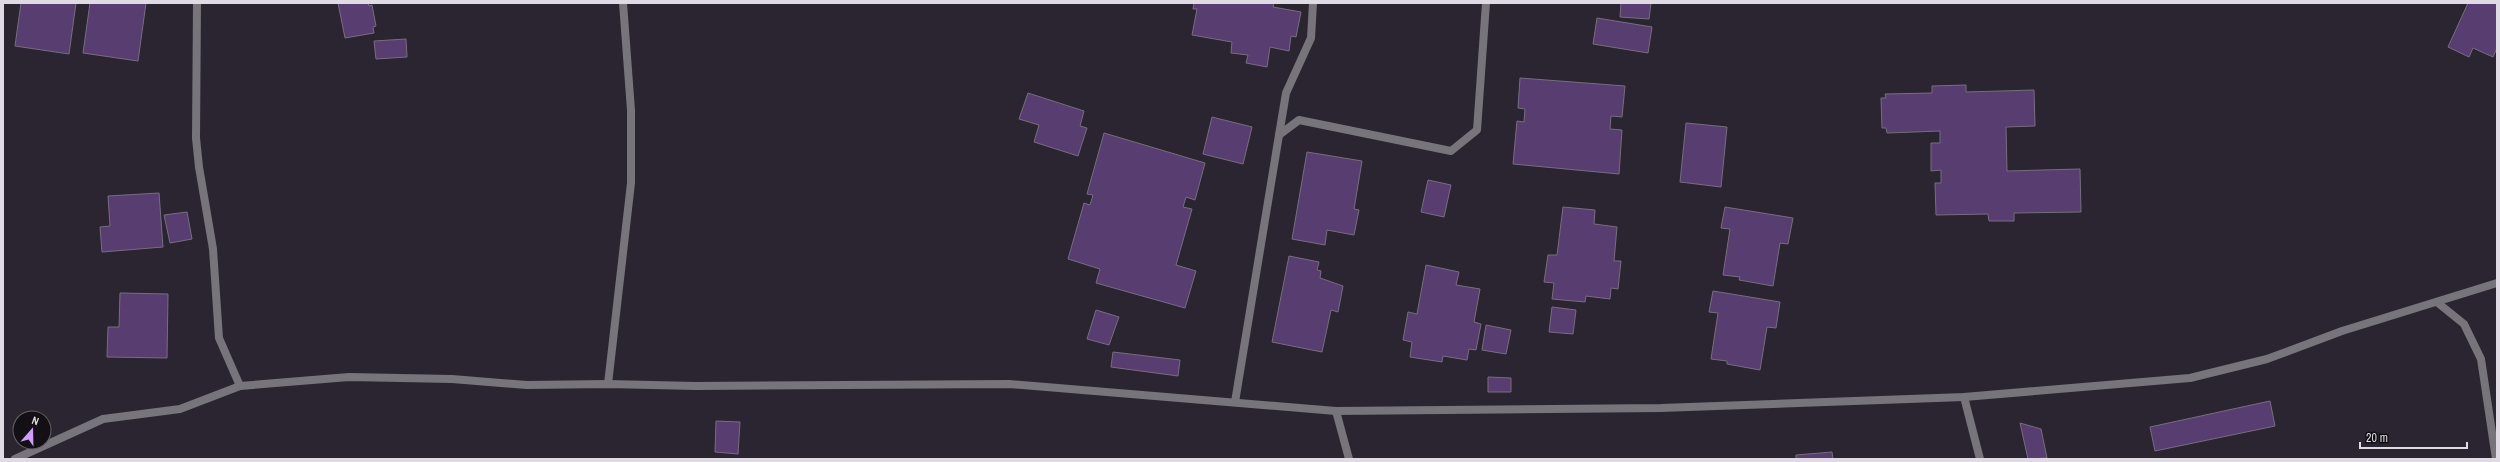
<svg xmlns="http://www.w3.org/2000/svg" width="2500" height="462" viewBox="0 0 2500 462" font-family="'Archivo Narrow',sans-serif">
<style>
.building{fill:#583d70;stroke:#766e7e}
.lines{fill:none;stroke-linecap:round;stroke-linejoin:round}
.lane{stroke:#77747b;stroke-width:8}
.street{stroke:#77747b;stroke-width:8}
</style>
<rect width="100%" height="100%" fill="#2b2532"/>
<!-- building -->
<g class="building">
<polygon points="21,3 76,3 69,54 15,46"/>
<polygon points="90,3 146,3 138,61 83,53"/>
<polygon points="338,3 368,3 369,6 372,5 376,26 373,27 374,33 345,38"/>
<polygon points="1194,3 1274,3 1273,7 1301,12 1296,37 1291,36 1289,51 1270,47 1267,67 1246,63 1248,55 1231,53 1232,42 1192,35 1197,9 1193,9"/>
<polygon points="1621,3 1651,3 1649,19 1620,17"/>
<polygon points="2468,3 2497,3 2497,48 2493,57 2473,48 2469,57 2448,47"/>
<polygon points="1597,18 1652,27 1648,53 1593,44"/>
<polygon points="406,39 407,57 376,59 374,41"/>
<polygon points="1520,78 1625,86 1622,117 1611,116 1610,129 1622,130 1619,174 1513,164 1517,121 1524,122 1525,109 1518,108"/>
<polygon points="1966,85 1966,92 2034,90 2035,126 2006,127 2007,171 2080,169 2081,212 2014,213 2014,221 1989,221 1988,214 1936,215 1935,183 1941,183 1941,170 1931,171 1931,143 1940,143 1940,131 1887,133 1886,128 1882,128 1881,98 1886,98 1885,94 1932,93 1932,86"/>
<polygon points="1028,93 1084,111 1080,126 1087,128 1078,156 1034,142 1039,125 1019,119"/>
<polygon points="1212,117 1252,127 1243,164 1203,154"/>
<polygon points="1686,123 1727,127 1721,187 1680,182"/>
<polygon points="1104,133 1205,163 1195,200 1186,197 1183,207 1192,209 1176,265 1196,271 1185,308 1096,283 1100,269 1068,259 1084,203 1090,205 1093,195 1087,194"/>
<polygon points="1307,152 1362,161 1354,209 1359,210 1354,235 1327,230 1325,245 1292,239"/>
<polygon points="1428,180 1451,185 1444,217 1421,212"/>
<polygon points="159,193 163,247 102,252 100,227 110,226 108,196"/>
<polygon points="1563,207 1595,210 1594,224 1617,227 1614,261 1621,261 1618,289 1611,288 1610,299 1586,296 1585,302 1552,299 1554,283 1544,282 1548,255 1557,255"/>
<polygon points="1725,207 1793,218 1788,244 1780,243 1773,286 1739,280 1740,277 1723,275 1730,229 1721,228"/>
<polygon points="187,212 192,239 170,243 164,215"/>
<polygon points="1289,256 1319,262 1317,270 1321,271 1320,278 1343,286 1338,312 1331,310 1322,352 1272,342"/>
<polygon points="1426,265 1459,272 1456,285 1480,289 1474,322 1481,324 1476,350 1469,349 1467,360 1443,356 1442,362 1410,357 1412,342 1403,340 1408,312 1417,314"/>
<polygon points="1713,291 1780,302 1776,328 1767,327 1760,370 1727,364 1727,361 1711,359 1718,313 1709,312"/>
<polygon points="120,293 168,294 167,358 107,357 108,327 119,327"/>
<polygon points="1552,307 1576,310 1573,334 1549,332"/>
<polygon points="1096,310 1119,317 1109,345 1087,339"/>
<polygon points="1486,325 1511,330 1506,354 1482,350"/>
<polygon points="1113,352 1180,360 1178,376 1111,367"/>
<polygon points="1488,377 1511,378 1511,392 1488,392"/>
<polygon points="2270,401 2275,426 2155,451 2150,427"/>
<polygon points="716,421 740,422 738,454 715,452"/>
<polygon points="2020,423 2041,429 2047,458 2028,459"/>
<polygon points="1832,452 1833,459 1796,459 1796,455"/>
</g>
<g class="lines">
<!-- lane -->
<g class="lane">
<polyline points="2438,303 2464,324 2481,359 2496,459"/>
<polyline points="1964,397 1980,459"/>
<polyline points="15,459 103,419 180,409 240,386"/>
</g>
<!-- street -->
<g class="street">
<polyline points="197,3 196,138 199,167 213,249 219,338 240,386 349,377 452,379 527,385 608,384 696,386 1009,384 1336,411 1661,408 1964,397 2190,378 2267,359 2342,331 2497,283"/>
<polyline points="1279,135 1286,93 1311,38 1313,3"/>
<polyline points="608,384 631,183 631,110 623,3"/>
<polyline points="1235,402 1279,135 1299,120 1451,151 1477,130 1486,3"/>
<polyline points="1336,411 1349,459"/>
</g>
</g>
<!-- border -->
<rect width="2500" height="462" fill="none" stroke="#dfdae3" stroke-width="8"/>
<!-- north arrow -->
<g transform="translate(32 430) rotate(20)"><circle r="19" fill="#120f15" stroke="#646067"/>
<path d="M0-3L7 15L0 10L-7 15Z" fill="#d09dfe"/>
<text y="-6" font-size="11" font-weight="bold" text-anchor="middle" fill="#dfdae3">N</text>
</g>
<!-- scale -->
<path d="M2360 442v6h107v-6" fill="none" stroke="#dfdae3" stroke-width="2"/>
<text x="2366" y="442" font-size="12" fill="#dfdae3" stroke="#120f15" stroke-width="3" paint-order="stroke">20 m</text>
</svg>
